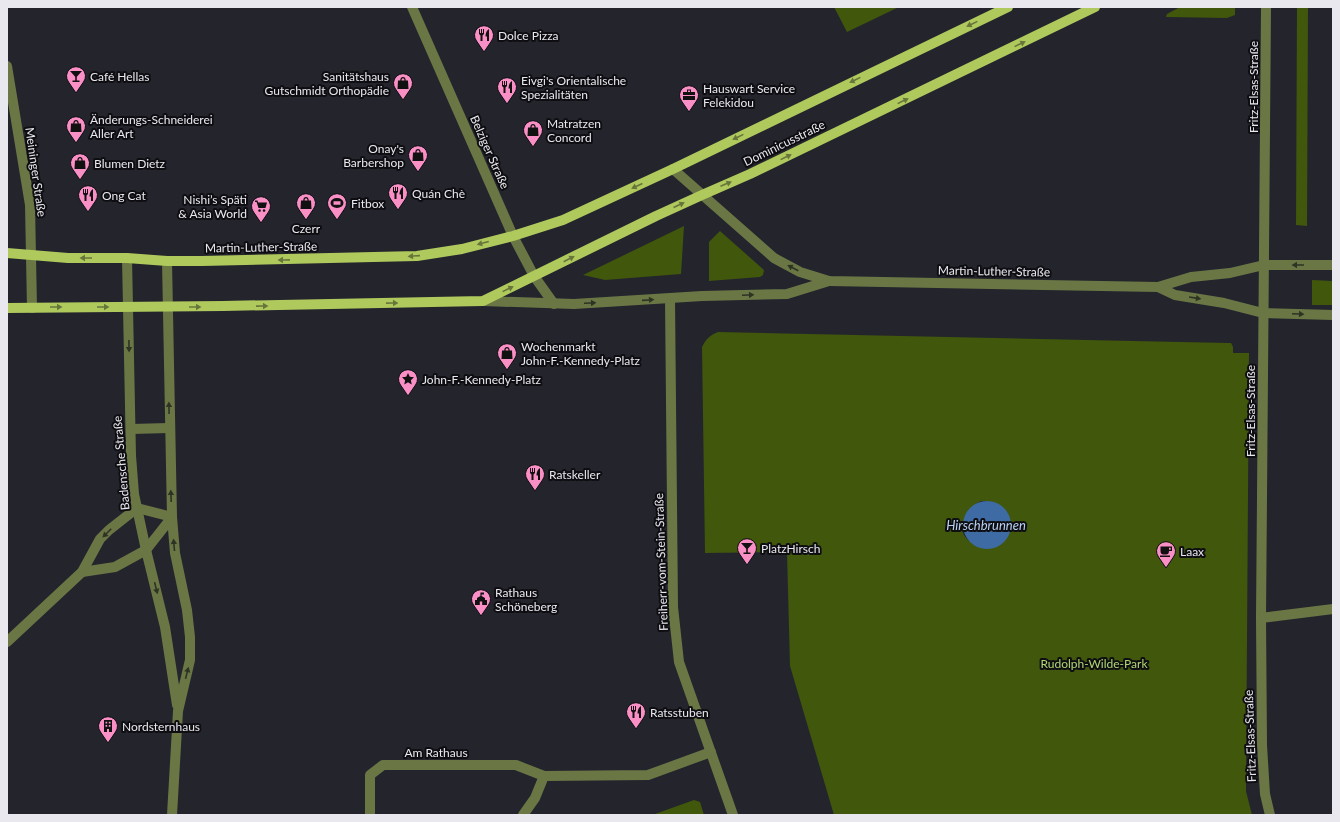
<svg xmlns="http://www.w3.org/2000/svg" width="1340" height="822" viewBox="0 0 1340 822" font-family="Lato,sans-serif">
<style>
.green{fill:#40570c;fill-rule:evenodd}
.water{fill:#3f6ba5}
.lines{fill:none;stroke-linecap:round;stroke-linejoin:round}
.minor{stroke:#6a7745;stroke-width:10}
.major{stroke:#afc95c;stroke-width:10}
.oneway{fill:#67753b}
.oneway2{fill:#2e3324}
.labels{text-anchor:middle;dominant-baseline:central;stroke-width:4;stroke-linejoin:round;paint-order:stroke}
.poi-label{font-size:12px;fill:#e8e8ee;stroke:#0e0e12;text-anchor:start}
.street-label{font-size:12px;fill:#e8e8ee;stroke:#0e0e12}
.park-label{font-size:12px;fill:#b1d672;stroke:#0e0e12}
.water-label{font-size:13px;font-style:italic;fill:#b8d1f2;stroke:#0e0e12}
</style>
<rect width="100%" height="100%" fill="#24242d"/>
<!-- green -->
<g class="green">
<polygon points="834,7 899,7 847,32"/>
<polygon points="1180,7 1235,7 1235,15 1227,18 1166,17 1167,14"/>
<polygon points="1297,7 1308,7 1307,226 1296,225"/>
<polygon points="684,226 681,274 605,280 583,275"/>
<polygon points="720,231 764,270 763,275 760,277 709,281 709,242"/>
<polygon points="1312,280 1333,281 1333,305 1312,305"/>
<path d="M 718,332 L 1228,343 L 1231,343 L 1233,347 L 1233,353 L 1249,353 L 1246,785 L 1246,791 L 1252,815 L 834,815 L 790,666 L 787,552 L 705,553 L 702,347 C 706,339 710,335 718,332 ZM 981,501 L 988,501 L 1007,512 L 1010,519 L 1010,527 L 988,549 C 976,547 958,538 963,523 C 964,520 966,517 968,514 C 972,508 974,504 981,501 Z"/>
<polygon points="694,800 700,802 704,815 655,815 655,814"/>
</g>
<!-- water -->
<circle class="water" cx="987" cy="525" r="24"/>
<g class="lines">
<!-- minor -->
<g class="minor">
<polyline points="412,7 513,236 534,276 554,304"/>
<polyline points="1266,7 1261,618 1262,745 1265,794 1270,815"/>
<polyline points="7,66 30,205 32,308"/>
<polyline points="673,169 774,258 800,272 829,281 1158,287 1191,277 1230,273 1264,265 1333,265"/>
<polyline points="127,258 131,456 134,494 146,550 165,627 177,705"/>
<polyline points="167,261 172,517 175,553 187,610 190,637 190,660 178,711 172,815"/>
<polyline points="1158,287 1175,295 1224,303 1263,313 1333,315"/>
<polyline points="670,299 673,607 679,662 733,815"/>
<polyline points="483,301 574,304 702,296 787,294 829,281"/>
<polyline points="131,429 169,428"/>
<polyline points="82,572 115,567 146,550 172,517"/>
<polyline points="1261,618 1333,609"/>
<polyline points="7,642 82,572 100,539 109,530 137,508 172,517"/>
<polyline points="370,815 370,775 383,765 516,765 544,776 648,775 711,752"/>
<polyline points="523,815 535,798 544,776"/>
</g>
<!-- major -->
<g class="major">
<polyline points="7,253 68,258 127,258 167,261 202,261 417,256 462,249 513,236 563,220 673,169 1008,7"/>
<polyline points="7,308 223,306 483,301 656,216 702,195 750,174 1095,7"/>
</g>
</g>
<!-- one-way arrows -->
<defs><path id="oneway-solid" d="M-6-.8H1V-3.2L6.5 0L1 3.2V.8H-6Z"/></defs>
<g class="oneway">
<use href="#oneway-solid" transform="translate(972 24) rotate(154)"/>
<use href="#oneway-solid" transform="translate(1020 44) rotate(-26)"/>
<use href="#oneway-solid" transform="translate(855 80) rotate(154)"/>
<use href="#oneway-solid" transform="translate(903 101) rotate(-26)"/>
<use href="#oneway-solid" transform="translate(738 137) rotate(154)"/>
<use href="#oneway-solid" transform="translate(786 157) rotate(-26)"/>
<use href="#oneway-solid" transform="translate(726 184) rotate(-23)"/>
<use href="#oneway-solid" transform="translate(637 186) rotate(155)"/>
<use href="#oneway-solid" transform="translate(679 205) rotate(-25)"/>
<use href="#oneway-solid" transform="translate(483 243) rotate(165)"/>
<use href="#oneway-solid" transform="translate(414 256) rotate(176)"/>
<use href="#oneway-solid" transform="translate(86 258) rotate(180)"/>
<use href="#oneway-solid" transform="translate(569 259) rotate(-27)"/>
<use href="#oneway-solid" transform="translate(284 260) rotate(179)"/>
<use href="#oneway-solid" transform="translate(508 289) rotate(-26)"/>
<use href="#oneway-solid" transform="translate(392 303) rotate(-1)"/>
<use href="#oneway-solid" transform="translate(262 306) rotate(-1)"/>
<use href="#oneway-solid" transform="translate(56 307)"/>
<use href="#oneway-solid" transform="translate(103 307)"/>
<use href="#oneway-solid" transform="translate(195 307)"/>
</g>
<g class="oneway2">
<use href="#oneway-solid" transform="translate(1298 265) rotate(-180)"/>
<use href="#oneway-solid" transform="translate(793 268) rotate(-152)"/>
<use href="#oneway-solid" transform="translate(748 295) rotate(-2)"/>
<use href="#oneway-solid" transform="translate(1195 298) rotate(9)"/>
<use href="#oneway-solid" transform="translate(648 300) rotate(-4)"/>
<use href="#oneway-solid" transform="translate(590 303) rotate(-2)"/>
<use href="#oneway-solid" transform="translate(1298 314) rotate(2)"/>
<use href="#oneway-solid" transform="translate(129 346) rotate(89)"/>
<use href="#oneway-solid" transform="translate(169 408) rotate(-91)"/>
<use href="#oneway-solid" transform="translate(171 496) rotate(-92)"/>
<use href="#oneway-solid" transform="translate(107 533) rotate(135)"/>
<use href="#oneway-solid" transform="translate(174 545) rotate(-95)"/>
<use href="#oneway-solid" transform="translate(156 588) rotate(76)"/>
<use href="#oneway-solid" transform="translate(187 673) rotate(-76)"/>
</g>
<!-- icons -->
<defs>
<g id="restaurant-pin" transform="scale(1)"><path d="M0 17L-7.5 6A9.5 9.5 0 1 1 7.5 6Z" fill="#fa8fc6" stroke="#0e0e12"/><path d="M-5-6h1v4h1v-4h1v4h1v-4h1v5L-1.5 .5V6h-2V.5L-5-1ZM5-6V6H3V1.5H1.5Q1.5-4 5-6Z" fill="#111"/></g>
<g id="bar-pin" transform="scale(1)"><path d="M0 17L-7.5 6A9.5 9.5 0 1 1 7.5 6Z" fill="#fa8fc6" stroke="#0e0e12"/><path d="M-6-5H6L.8 .8V4.5H3.5V6h-7V4.5H-.8V.8Z" fill="#111"/></g>
<g id="shop-pin" transform="scale(1)"><path d="M0 17L-7.5 6A9.5 9.5 0 1 1 7.5 6Z" fill="#fa8fc6" stroke="#0e0e12"/><path d="M-5-2.5h2.3a2.7 3.5 0 0 1 5.4 0H5L5.5 6h-11ZM-1.5-2.5h3a1.5 2.3 0 0 0-3 0Z" fill="#111"/></g>
<g id="office-pin" transform="scale(1)"><path d="M0 17L-7.5 6A9.5 9.5 0 1 1 7.5 6Z" fill="#fa8fc6" stroke="#0e0e12"/><path d="M-6-3h4V-5.5h4V-3h4V5H-6ZM-1-4.5V-3h2v-1.5ZM-6 0V1H6V0Z" fill="#111"/></g>
<g id="stadium-pin" transform="scale(1)"><path d="M0 17L-7.5 6A9.5 9.5 0 1 1 7.5 6Z" fill="#fa8fc6" stroke="#0e0e12"/><path d="M0-5a6.5 5 0 1 0 0 10a6.5 5 0 1 0 0-10ZM-3.5-1.8h7v3.6h-7Z" fill="#111"/></g>
<g id="supermarket-pin" transform="scale(1)"><path d="M0 17L-7.5 6A9.5 9.5 0 1 1 7.5 6Z" fill="#fa8fc6" stroke="#0e0e12"/><path d="M-6-5.5h2.5l.6 2H6L4.5 2H-2.5L-4.4-4H-6ZM-1.5 3.2a1.3 1.3 0 1 0 .1 0ZM3 3.2a1.3 1.3 0 1 0 .1 0Z" fill="#111"/></g>
<g id="sight-pin" transform="scale(1)"><path d="M0 17L-7.5 6A9.5 9.5 0 1 1 7.5 6Z" fill="#fa8fc6" stroke="#0e0e12"/><path d="M0-6L1.8-2.2L6-1.7L2.9 1.2L3.7 5.4L0 3.3L-3.7 5.4L-2.9 1.2L-6-1.7L-1.8-2.2Z" fill="#111"/></g>
<g id="cafe-pin" transform="scale(1)"><path d="M0 17L-7.5 6A9.5 9.5 0 1 1 7.5 6Z" fill="#fa8fc6" stroke="#0e0e12"/><path d="M-5.5-4.5H6V0H3Q3 3.5 0 3.5H-2.5Q-5.5 3.5-5.5 0ZM3-3.2v2h1.7v-2ZM-6 4.5H4V6H-6Z" fill="#111"/></g>
<g id="civic-pin" transform="scale(1)"><path d="M0 17L-7.5 6A9.5 9.5 0 1 1 7.5 6Z" fill="#fa8fc6" stroke="#0e0e12"/><path d="M-.6-6.5H3V-4.5H.6V-3L4-1V1h2V6H-6V1h2V-1L-.6-3ZM-1.2 2.5V6h2.4V2.5Z" fill="#111"/></g>
<g id="building-pin" transform="scale(1)"><path d="M0 17L-7.5 6A9.5 9.5 0 1 1 7.5 6Z" fill="#fa8fc6" stroke="#0e0e12"/><path d="M-4-6H4V6H1V3H-1V6H-4ZM-2.5-4.3h1.7v1.8h-1.7ZM.8-4.3h1.7v1.8H.8ZM-2.5-1h1.7V.8h-1.7ZM.8-1h1.7V.8H.8Z" fill="#111"/></g>
</defs>
<g fill-rule="evenodd">
<use href="#restaurant-pin" x="484" y="35"/>
<use href="#bar-pin" x="76" y="76"/>
<use href="#shop-pin" x="403" y="83"/>
<use href="#restaurant-pin" x="507" y="87"/>
<use href="#office-pin" x="689" y="95"/>
<use href="#shop-pin" x="76" y="126"/>
<use href="#shop-pin" x="533" y="130"/>
<use href="#shop-pin" x="418" y="155"/>
<use href="#shop-pin" x="80" y="163"/>
<use href="#restaurant-pin" x="398" y="193"/>
<use href="#restaurant-pin" x="88" y="195"/>
<use href="#shop-pin" x="306" y="203"/>
<use href="#stadium-pin" x="337" y="203"/>
<use href="#supermarket-pin" x="261" y="206"/>
<use href="#shop-pin" x="507" y="353"/>
<use href="#sight-pin" x="408" y="379"/>
<use href="#restaurant-pin" x="535" y="474"/>
<use href="#bar-pin" x="747" y="548"/>
<use href="#cafe-pin" x="1166" y="551"/>
<use href="#civic-pin" x="481" y="599"/>
<use href="#restaurant-pin" x="636" y="712"/>
<use href="#building-pin" x="108" y="726"/>
</g>
<g class="labels">
<!-- poi labels -->
<g class="poi-label">
<text x="498" y="35">Dolce Pizza</text>
<text x="90" y="76">Café Hellas</text>
<text x="389" y="76" text-anchor="end">Sanitätshaus<tspan x="389" dy="14">Gutschmidt Orthopädie</tspan></text>
<text x="521" y="80">Eivgi's Orientalische<tspan x="521" dy="14">Spezialitäten</tspan></text>
<text x="703" y="88">Hauswart Service<tspan x="703" dy="14">Felekidou</tspan></text>
<text x="90" y="119">Änderungs-Schneiderei<tspan x="90" dy="14">Aller Art</tspan></text>
<text x="547" y="123">Matratzen<tspan x="547" dy="14">Concord</tspan></text>
<text x="404" y="148" text-anchor="end">Onay's<tspan x="404" dy="14">Barbershop</tspan></text>
<text x="94" y="163">Blumen Dietz</text>
<text x="412" y="193">Quán Chè</text>
<text x="102" y="195">Ong Cat</text>
<text x="247" y="199" text-anchor="end">Nishi’s Späti<tspan x="247" dy="14">&amp; Asia World</tspan></text>
<text x="351" y="203">Fitbox</text>
<text x="306" y="228" text-anchor="middle">Czerr</text>
<text x="521" y="346">Wochenmarkt<tspan x="521" dy="14">John-F.-Kennedy-Platz</tspan></text>
<text x="422" y="379">John-F.-Kennedy-Platz</text>
<text x="549" y="474">Ratskeller</text>
<text x="761" y="548">PlatzHirsch</text>
<text x="1180" y="551">Laax</text>
<text x="495" y="592">Rathaus<tspan x="495" dy="14">Schöneberg</tspan></text>
<text x="650" y="712">Ratsstuben</text>
<text x="122" y="726">Nordsternhaus</text>
</g>
<!-- street labels -->
<g class="street-label">
<text transform="translate(1253 87) rotate(-90)">Fritz-Elsas-Straße</text>
<text transform="translate(784 143) rotate(-26)">Dominicusstraße</text>
<text transform="translate(490 152) rotate(66)">Belziger Straße</text>
<text transform="translate(36 172) rotate(82)">Meininger Straße</text>
<text transform="translate(261 247) rotate(-1)">Martin-Luther-Straße</text>
<text transform="translate(994 271) rotate(1)">Martin-Luther-Straße</text>
<text transform="translate(1250 411) rotate(-90)">Fritz-Elsas-Straße</text>
<text transform="translate(121 463) rotate(-95)">Badensche Straße</text>
<text transform="translate(661 562) rotate(-92)">Freiherr-vom-Stein-Straße</text>
<text transform="translate(1250 736) rotate(-92)">Fritz-Elsas-Straße</text>
<text x="436" y="752">Am Rathaus</text>
</g>
<!-- park labels -->
<g class="park-label">
<text x="1094" y="663">Rudolph-Wilde-Park</text>
</g>
<!-- water labels -->
<g class="water-label">
<text x="986" y="525">Hirschbrunnen</text>
</g>
</g>
<!-- border -->
<rect width="1340" height="822" fill="none" stroke="#e8e8ee" stroke-width="16"/>
</svg>
